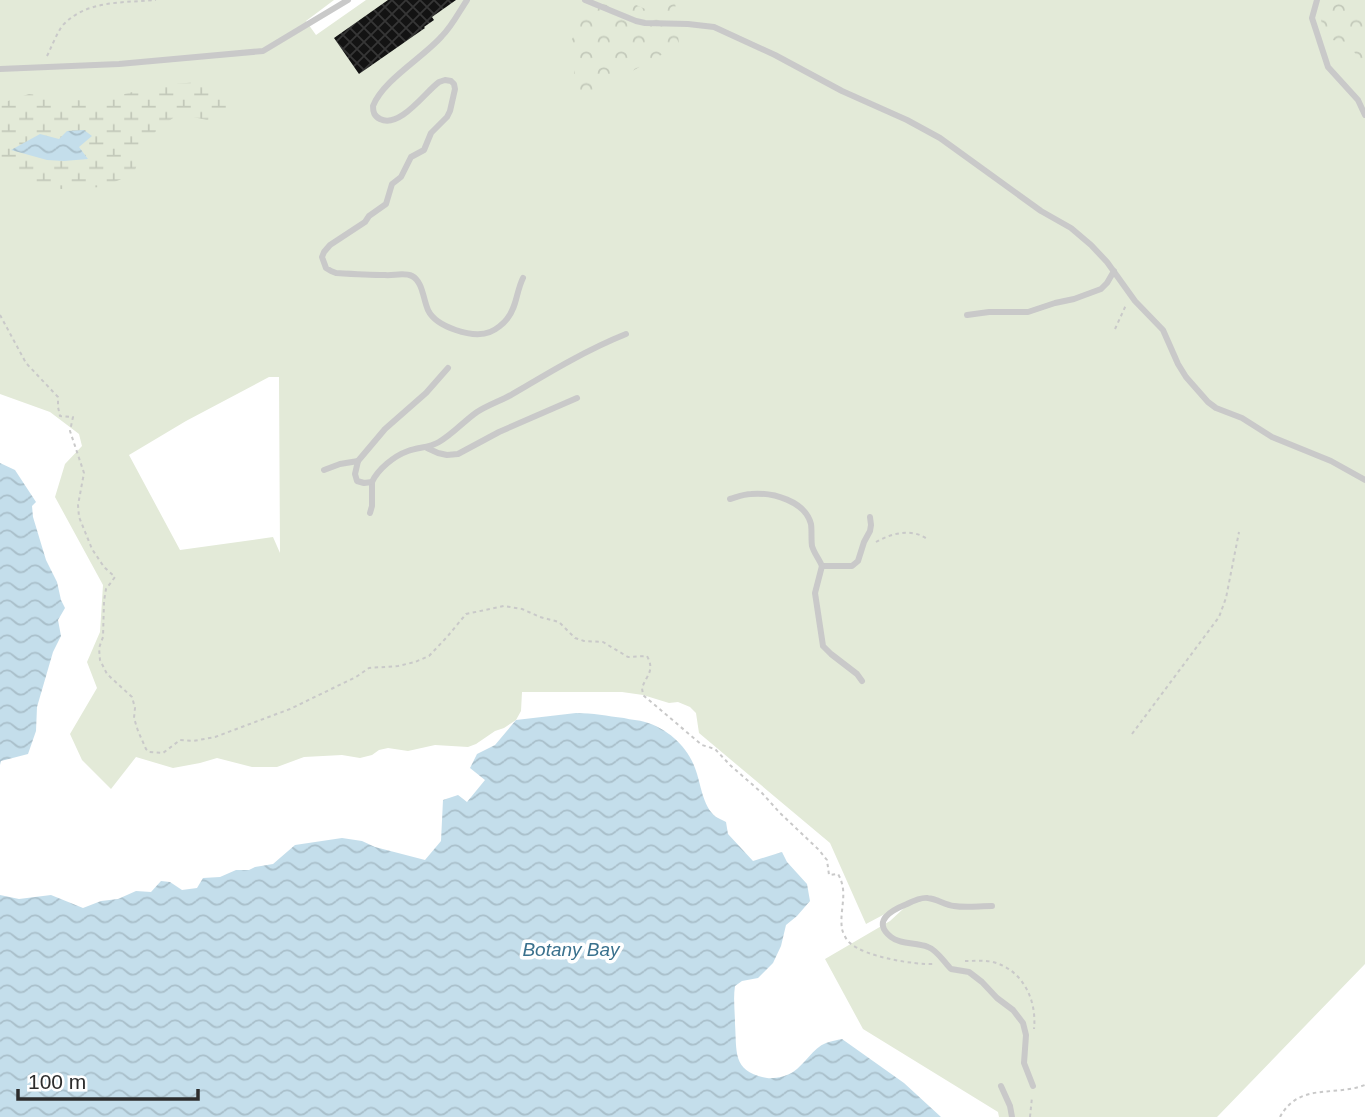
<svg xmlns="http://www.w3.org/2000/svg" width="1365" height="1117" viewBox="0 0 1365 1117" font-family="Arial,sans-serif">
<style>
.green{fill:#e3ead8;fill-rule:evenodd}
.forest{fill:url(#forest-crowns)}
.wetland{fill:url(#wetland-marsh)}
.water{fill:url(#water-waves)}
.building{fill:url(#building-cross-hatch)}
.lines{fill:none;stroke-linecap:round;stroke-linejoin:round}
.path{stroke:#c9c9c9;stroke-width:2;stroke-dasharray:3.5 3.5;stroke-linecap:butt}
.lane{stroke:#c9c9c9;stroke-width:6}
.labels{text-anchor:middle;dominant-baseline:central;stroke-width:7;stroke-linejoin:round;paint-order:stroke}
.water-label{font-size:19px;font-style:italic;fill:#3a718d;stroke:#fff}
</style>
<defs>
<pattern id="forest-crowns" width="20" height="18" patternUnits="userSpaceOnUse" patternTransform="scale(1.75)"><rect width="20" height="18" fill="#e3ead8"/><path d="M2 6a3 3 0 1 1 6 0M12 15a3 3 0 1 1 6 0" fill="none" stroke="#c3c9ba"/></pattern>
<pattern id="wetland-marsh" width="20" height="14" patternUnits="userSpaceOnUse" patternTransform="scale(1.75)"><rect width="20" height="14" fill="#e3ead8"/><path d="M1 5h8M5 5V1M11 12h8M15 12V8" fill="none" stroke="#c3c9ba"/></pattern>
<pattern id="water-waves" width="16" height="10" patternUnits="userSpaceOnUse" patternTransform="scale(1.75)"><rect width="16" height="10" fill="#c4deeb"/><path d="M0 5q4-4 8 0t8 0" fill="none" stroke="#a9bfca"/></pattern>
<pattern id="building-cross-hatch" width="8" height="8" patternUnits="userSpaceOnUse" patternTransform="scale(1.75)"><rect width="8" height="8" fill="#131313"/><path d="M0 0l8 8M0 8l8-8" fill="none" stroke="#363636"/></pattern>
</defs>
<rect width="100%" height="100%" fill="#fff"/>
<!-- green -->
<path class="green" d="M 0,0 L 334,0 L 306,21 L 316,35 L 366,0 L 1365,0 L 1365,964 L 1217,1117 L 999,1117 L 998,1112 L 863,1029 L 825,959 L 890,921 L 915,898 L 866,924 L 830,843 L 699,733 L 696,713 L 690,707 L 678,702 L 669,703 L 643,695 L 622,692 L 522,692 L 521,711 L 516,720 L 504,728 L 495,731 L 476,744 L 468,747 L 435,745 L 408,751 L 388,748 L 379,750 L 372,755 L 360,758 L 342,755 L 304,757 L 277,767 L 252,767 L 217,758 L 200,763 L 173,768 L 136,757 L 111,789 L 82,760 L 70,734 L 97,688 L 87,662 L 100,632 L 103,585 L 55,497 L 65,464 L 82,446 L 79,434 L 50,412 L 0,394 ZM 269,377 L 279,377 L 280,553 L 273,537 L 180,550 L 129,455 L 186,421 Z"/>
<!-- forest -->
<g class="forest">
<polygon points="580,0 634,0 636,5 650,11 675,1 679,45 582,99 573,82 576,58 570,43 584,16"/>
<polygon points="1325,0 1365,0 1365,67 1347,42 1325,39 1320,15"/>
</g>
<!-- wetland -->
<path class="wetland" d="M 199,82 L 226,86 L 228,116 L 207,120 L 179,114 C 150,133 144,141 134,174 L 102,187 L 61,189 L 25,183 L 0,165 L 0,107 L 5,102 L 29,94 L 92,102 L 161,85 Z"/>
<!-- water -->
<g class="water">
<polygon points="84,130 92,136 79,147 88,159 64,161 47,160 11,150 40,134 59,139 67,131"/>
<polygon points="0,463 15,470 36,502 32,506 33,517 46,560 57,582 61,600 65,608 58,620 61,636 53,652 37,707 36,731 28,754 1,761 0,765"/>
<path d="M 576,713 C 593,713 607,716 624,718 C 631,720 639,720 645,722 C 668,729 687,746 695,768 C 701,783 702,806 716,817 C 719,819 723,820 726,822 L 728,834 L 753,861 L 782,852 L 787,862 L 807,884 L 810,901 L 797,916 L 786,925 L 781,946 L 773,963 L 758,978 L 742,981 L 735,986 C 733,999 735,1011 735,1024 C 737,1052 732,1072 767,1078 C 775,1079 787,1076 793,1072 C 805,1064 813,1048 826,1043 C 831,1041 837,1040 842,1039 L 904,1083 L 941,1117 L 0,1117 L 0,895 L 19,899 L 51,895 L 83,908 L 101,901 L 118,899 L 136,891 L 151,892 L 161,881 L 170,882 L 182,890 L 197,888 L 203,878 L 220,877 L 236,870 L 249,870 L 255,867 L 273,864 L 295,845 L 342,838 L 362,841 L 375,847 L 425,860 L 441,841 L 443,800 L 458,795 L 467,802 L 485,780 L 470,768 L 477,754 L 495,745 L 516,720 Z"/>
</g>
<!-- building -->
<polygon class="building" points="388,0 456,0 432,17 434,20 424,27 425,28 359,74 334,38"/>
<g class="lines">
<!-- path -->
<g class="path">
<path d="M 47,56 C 52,46 56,35 62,26 C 86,0 121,3 156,0"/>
<path d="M 0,315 L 26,363 L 58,397 L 58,407 L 60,416 L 73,417 L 70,431 L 84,473 L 78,505 L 79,517 L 92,549 L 104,567 L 115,577 L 106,589 L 104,601 L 103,637 L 99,648 L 100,660 L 107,674 L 132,697 L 135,708 L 134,718 L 138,731 L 146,749 L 149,752 L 163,753 L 180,740 L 193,741 L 215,737 L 290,709 L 356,677 L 369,668 L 398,666 L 415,662 L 429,656 L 447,637 L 466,614 L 504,606 L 522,609 L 540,617 L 559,622 L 575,638 L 584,641 L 603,642 L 628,657 L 647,656 C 655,671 647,674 642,688 L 643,695 L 702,745 L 715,749 L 730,765 L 762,793 L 780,813 L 819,850 L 827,860 L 829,875 L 838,874 C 849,893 839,909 842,929 C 843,933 846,940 850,943 C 865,957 915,965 935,964"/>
<polyline points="1115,329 1126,305"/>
<path d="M 876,542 C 892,533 912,528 927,539"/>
<polyline points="1132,734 1219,617 1226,598 1239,532"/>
<path d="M 965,961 C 974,961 984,960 993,962 C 1023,970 1037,1000 1034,1029"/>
<polyline points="1030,1117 1032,1097"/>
<path d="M 1280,1117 C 1299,1082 1334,1097 1365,1085"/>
</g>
<!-- lane -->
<g class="lane">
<path d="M 467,0 C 459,12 452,26 442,36 C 424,57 383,80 373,106 C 373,112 374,116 380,119 C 400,129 425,92 439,82 L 445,80 L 451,81 L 454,84 L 455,89 L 450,111 L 447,117 L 431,133 L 424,150 L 411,157 L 401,177 L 392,184 L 386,204 L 369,216 L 365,222 L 330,245 L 324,252 L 322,257 L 326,268 L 331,271 L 336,273 C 352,274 369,275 385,275 C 393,276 404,272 412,276 C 423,282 423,299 428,310 C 436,327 473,339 490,332 C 496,330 504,323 507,319 C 517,307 516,292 523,278"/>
<polyline points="585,0 636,21 645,23 688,24 714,27 775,55 842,91 907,120 940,138 1041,211 1071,228 1091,245 1107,262 1135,301 1163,330 1178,364 1186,377 1208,402 1216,408 1242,418 1272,437 1331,461 1365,480"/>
<polyline points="1317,0 1312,18 1328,67 1358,100 1365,115"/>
<polyline points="0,69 119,64 263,51 348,0"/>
<polyline points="967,315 989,312 1028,312 1055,303 1074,299 1101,289 1107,283 1114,271"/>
<polyline points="427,448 438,453 447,455 458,454 499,432 577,398"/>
<polyline points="358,461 385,429 426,393 448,368"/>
<polyline points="324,470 340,464 358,461 355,474 357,481 364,483 372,482 372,506 370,513"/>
<path d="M 372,482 C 378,469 394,456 408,451 C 419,447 429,448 439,442 C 453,434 464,421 477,412 C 488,405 500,401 511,395 C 548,373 586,350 626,334"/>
<path d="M 730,499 C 737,497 744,494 751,494 C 773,492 805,501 811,524 C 812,531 811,539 812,546 C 814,553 819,559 822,566 L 852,566 L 858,561 L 864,542 L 870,531 L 871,525 L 870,517"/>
<polyline points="822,566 815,593 823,646 831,654 857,674 862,681"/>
<path d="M 992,906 C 979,906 966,908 954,906 C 945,905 937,899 928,898 C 921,897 913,901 907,904 C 892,910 871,921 891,937 C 901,945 916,942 928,947 C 937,950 944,962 951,969 L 969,972 L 982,982 L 997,998 L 1013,1010 L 1023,1023 L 1026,1035 L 1024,1063 L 1033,1086"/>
<polyline points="1001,1086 1010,1106 1012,1117"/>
</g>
</g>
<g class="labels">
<!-- water labels -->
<g class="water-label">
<text x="571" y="949">Botany Bay</text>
</g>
</g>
<!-- scale -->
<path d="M18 1089v10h180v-10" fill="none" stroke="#2c2c2c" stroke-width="3.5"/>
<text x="28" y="1089" font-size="21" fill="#2c2c2c" stroke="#ffffff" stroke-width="5" paint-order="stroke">100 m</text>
</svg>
